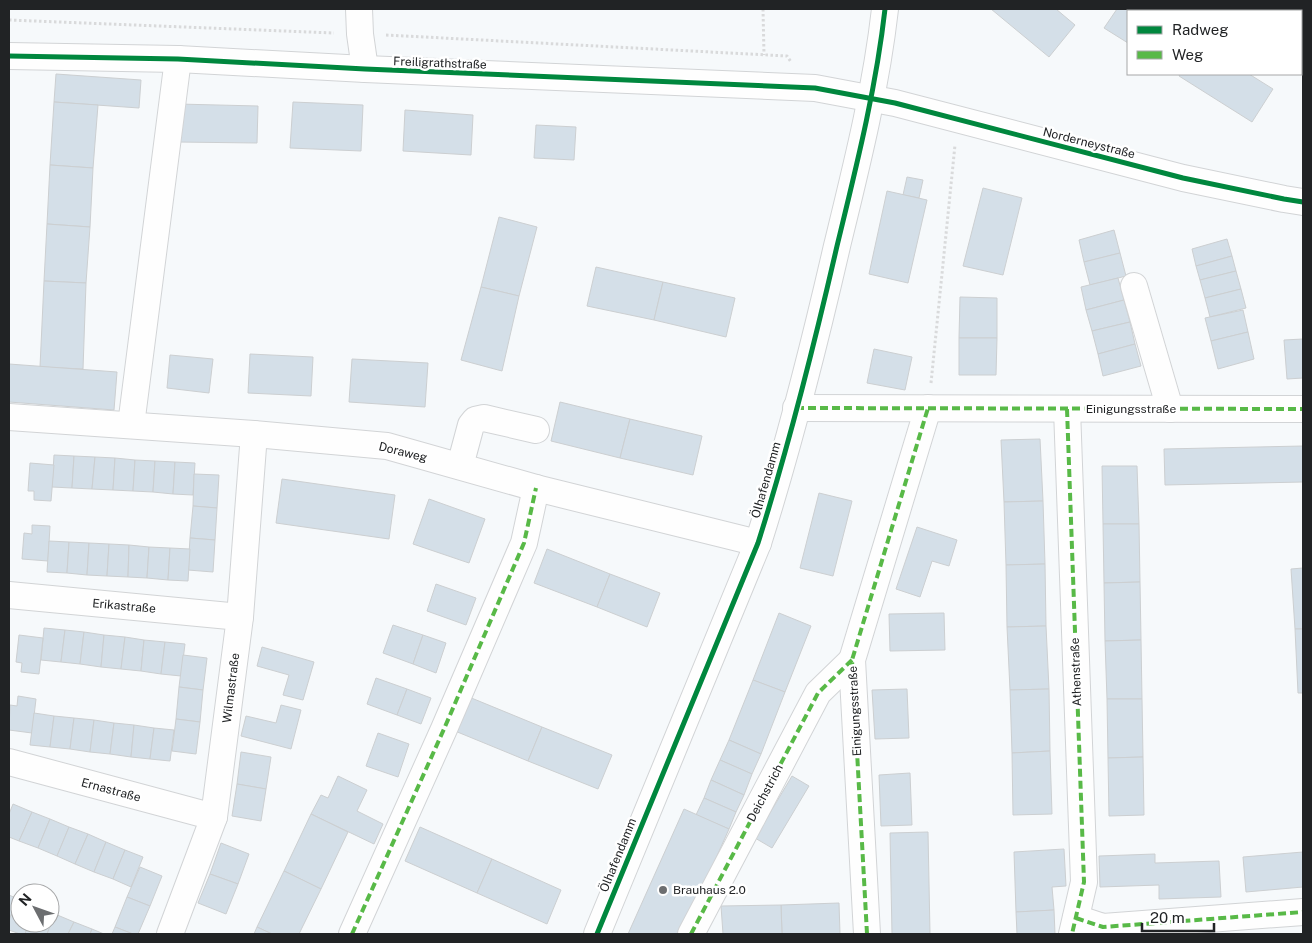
<svg xmlns="http://www.w3.org/2000/svg" width="1312" height="943" viewBox="0 0 1312 943" font-family="'Public Sans',sans-serif">
<style>
.building{fill:#d4dfe8;stroke:#cccfd1}
.lines{fill:none;stroke-linecap:round;stroke-linejoin:round}
.minor-casing{stroke:#d2d4d6;stroke-width:28}
.path{stroke:#d9dadb;stroke-width:3;stroke-dasharray:2.5 2.5;stroke-linecap:butt}
.minor{stroke:#fefefe;stroke-width:26}
.quiet{stroke:#58b947;stroke-width:4;stroke-dasharray:8 4;stroke-linecap:butt}
.cycleway-casing{stroke:#fff;stroke-width:8}
.cycleway{stroke:#00873e;stroke-width:5}
.poi-dot{fill:#6c6e70;stroke:#fff;stroke-width:2}
.labels{text-anchor:middle;dominant-baseline:central;stroke-width:5;stroke-linejoin:round;paint-order:stroke}
.street-label{font-size:12px;fill:#212325;stroke:#fff}
.poi-label{font-size:12px;fill:#212325;stroke:#fff;text-anchor:start}
</style>
<rect width="100%" height="100%" fill="#f6f9fb"/>
<!-- building -->
<g class="building">
<polygon points="991,9 1056,9 1075,25 1049,57"/>
<polygon points="1117,9 1148,9 1151,11 1128,11 1128,43 1104,28"/>
<polygon points="1301,26 1303,27 1303,35 1301,39"/>
<polygon points="56,74 141,80 139,108 54,102"/>
<polygon points="1180,74 1249,74 1273,89 1252,122 1179,76"/>
<polygon points="54,102 98,105 93,168 50,165"/>
<polygon points="293,102 363,105 361,151 290,148"/>
<polygon points="178,104 258,106 257,143 177,142"/>
<polygon points="405,110 473,115 471,155 403,151"/>
<polygon points="536,125 576,127 574,160 534,158"/>
<polygon points="50,165 93,168 90,227 47,224"/>
<polygon points="907,177 923,180 919,198 903,195"/>
<polygon points="983,188 1022,198 1003,275 963,266"/>
<polygon points="887,191 927,200 908,283 869,274"/>
<polygon points="499,217 537,227 519,296 481,287"/>
<polygon points="47,224 90,227 86,283 44,281"/>
<polygon points="1114,230 1120,253 1084,262 1079,240"/>
<polygon points="1227,239 1232,256 1196,266 1192,249"/>
<polygon points="1120,253 1126,276 1090,285 1084,262"/>
<polygon points="1232,256 1236,271 1200,280 1196,266"/>
<polygon points="596,267 663,282 654,320 587,306"/>
<polygon points="1236,271 1241,289 1205,298 1200,280"/>
<polygon points="1118,278 1124,300 1086,310 1081,287"/>
<polygon points="44,281 86,283 83,369 40,367"/>
<polygon points="663,282 735,298 726,337 654,320"/>
<polygon points="481,287 519,296 502,371 461,360"/>
<polygon points="1241,289 1246,308 1210,317 1205,298"/>
<polygon points="960,297 997,298 997,338 959,338"/>
<polygon points="1124,300 1130,322 1092,331 1086,310"/>
<polygon points="1243,310 1248,332 1211,341 1205,318"/>
<polygon points="1130,322 1135,344 1098,354 1092,331"/>
<polygon points="1248,332 1254,359 1218,369 1211,341"/>
<polygon points="959,338 997,338 996,375 959,375"/>
<polygon points="1303,339 1303,378 1287,379 1284,340"/>
<polygon points="1135,344 1141,366 1103,376 1098,354"/>
<polygon points="874,349 912,357 905,390 867,383"/>
<polygon points="250,354 313,357 311,396 248,393"/>
<polygon points="170,355 213,359 209,393 167,388"/>
<polygon points="352,359 428,363 425,407 349,402"/>
<polygon points="9,364 117,372 114,410 9,402"/>
<polygon points="560,402 630,419 620,458 551,441"/>
<polygon points="630,419 702,436 693,475 620,458"/>
<polygon points="1040,439 1043,501 1004,502 1001,440"/>
<polygon points="1303,446 1303,482 1165,485 1164,449"/>
<polygon points="54,455 74,456 72,488 52,487"/>
<polygon points="74,456 95,457 92,489 72,488"/>
<polygon points="95,457 115,458 113,490 92,489"/>
<polygon points="115,458 135,460 133,491 113,490"/>
<polygon points="135,460 155,461 153,492 133,491"/>
<polygon points="155,461 175,462 173,494 153,492"/>
<polygon points="175,462 195,463 193,495 173,494"/>
<polygon points="30,463 54,465 51,501 34,500 34,491 28,491"/>
<polygon points="1102,466 1137,466 1139,524 1103,524"/>
<polygon points="194,474 219,475 217,508 193,506"/>
<polygon points="282,479 395,495 389,539 276,523"/>
<polygon points="819,493 852,501 833,576 800,568"/>
<polygon points="429,499 485,519 469,563 413,544"/>
<polygon points="1043,501 1045,564 1006,565 1004,502"/>
<polygon points="193,506 217,508 215,540 190,538"/>
<polygon points="1103,524 1139,524 1140,582 1104,583"/>
<polygon points="32,525 50,526 48,561 22,559 24,533 32,534"/>
<polygon points="917,527 957,540 949,566 932,561 920,597 896,589"/>
<polygon points="190,538 215,540 213,572 188,570"/>
<polygon points="49,541 69,542 67,573 47,572"/>
<polygon points="69,542 89,543 87,575 67,573"/>
<polygon points="89,543 109,544 107,576 87,575"/>
<polygon points="109,544 129,545 128,577 107,576"/>
<polygon points="129,545 149,547 147,578 128,577"/>
<polygon points="149,547 170,548 168,580 147,578"/>
<polygon points="170,548 190,549 188,581 168,580"/>
<polygon points="547,549 610,574 597,607 534,583"/>
<polygon points="1045,564 1046,626 1007,627 1006,565"/>
<polygon points="1303,568 1303,629 1295,629 1291,569"/>
<polygon points="610,574 660,593 647,627 597,607"/>
<polygon points="1140,582 1141,640 1105,641 1104,583"/>
<polygon points="436,584 476,598 466,625 427,611"/>
<polygon points="779,613 811,626 785,692 753,680"/>
<polygon points="944,613 945,650 890,651 889,614"/>
<polygon points="393,625 423,635 413,664 383,653"/>
<polygon points="1046,626 1049,689 1010,690 1007,627"/>
<polygon points="44,628 65,630 61,662 41,660"/>
<polygon points="1295,629 1303,629 1303,693 1298,693"/>
<polygon points="65,630 84,632 80,664 61,662"/>
<polygon points="84,632 104,635 101,667 80,664"/>
<polygon points="19,635 43,638 39,674 21,672 22,663 16,662"/>
<polygon points="104,635 125,637 121,669 101,667"/>
<polygon points="423,635 446,643 436,673 413,664"/>
<polygon points="125,637 144,640 141,671 121,669"/>
<polygon points="144,640 165,642 161,674 141,671"/>
<polygon points="1141,640 1142,699 1107,699 1105,641"/>
<polygon points="165,642 185,644 181,676 161,674"/>
<polygon points="262,647 314,662 303,700 283,695 289,675 257,666"/>
<polygon points="183,655 207,658 203,690 179,687"/>
<polygon points="376,678 407,689 397,715 367,704"/>
<polygon points="753,680 785,692 761,754 729,740"/>
<polygon points="179,687 203,690 200,722 176,719"/>
<polygon points="407,689 431,698 421,724 397,715"/>
<polygon points="907,689 909,738 875,739 872,690"/>
<polygon points="1049,689 1050,751 1012,753 1010,690"/>
<polygon points="18,696 36,699 32,733 9,730 10,705 17,706"/>
<polygon points="469,697 542,727 528,761 455,731"/>
<polygon points="1107,699 1142,699 1143,757 1108,758"/>
<polygon points="281,705 301,710 291,749 241,736 246,716 276,723"/>
<polygon points="34,713 54,716 50,747 30,745"/>
<polygon points="54,716 74,718 70,749 50,747"/>
<polygon points="74,718 94,720 90,752 70,749"/>
<polygon points="176,719 200,722 196,754 172,751"/>
<polygon points="94,720 114,723 110,754 90,752"/>
<polygon points="114,723 134,725 131,757 110,754"/>
<polygon points="134,725 154,728 150,759 131,757"/>
<polygon points="542,727 612,755 598,789 528,761"/>
<polygon points="154,728 174,730 170,761 150,759"/>
<polygon points="378,733 409,744 398,777 366,766"/>
<polygon points="729,740 761,754 752,774 720,760"/>
<polygon points="1050,751 1052,814 1013,815 1012,753"/>
<polygon points="241,752 271,757 266,789 237,784"/>
<polygon points="1143,757 1144,815 1109,816 1108,758"/>
<polygon points="720,760 752,774 744,795 711,780"/>
<polygon points="910,773 912,825 881,826 879,775"/>
<polygon points="338,776 367,790 357,811 383,824 374,844 311,814 321,795 328,798"/>
<polygon points="792,776 809,786 772,848 755,838"/>
<polygon points="711,780 744,795 736,812 704,798"/>
<polygon points="237,784 266,789 261,821 232,816"/>
<polygon points="704,798 736,812 729,829 696,815"/>
<polygon points="13,804 32,812 19,841 9,837 9,814"/>
<polygon points="684,809 729,829 682,934 628,934"/>
<polygon points="32,812 50,819 38,848 19,841"/>
<polygon points="311,814 348,832 321,889 284,871"/>
<polygon points="50,819 69,827 57,856 38,848"/>
<polygon points="69,827 88,834 75,864 57,856"/>
<polygon points="420,827 492,859 477,893 405,861"/>
<polygon points="928,832 930,934 892,934 890,833"/>
<polygon points="88,834 106,842 94,872 75,864"/>
<polygon points="106,842 125,850 113,879 94,872"/>
<polygon points="221,843 249,854 238,884 210,874"/>
<polygon points="1064,849 1066,886 1052,887 1054,910 1016,912 1014,852"/>
<polygon points="125,850 143,857 131,887 113,879"/>
<polygon points="1303,852 1303,887 1246,892 1243,857"/>
<polygon points="1155,854 1155,863 1219,861 1221,897 1159,899 1159,885 1100,887 1099,856"/>
<polygon points="492,859 561,890 547,924 477,893"/>
<polygon points="140,867 162,876 150,906 127,897"/>
<polygon points="284,871 321,889 299,934 272,934 257,927"/>
<polygon points="210,874 238,884 226,914 198,903"/>
<polygon points="9,895 18,899 9,920"/>
<polygon points="127,897 150,906 138,934 133,934 115,927"/>
<polygon points="18,899 20,900 20,923 29,923 25,934 20,934 9,930 9,920"/>
<polygon points="839,903 840,934 782,934 781,905"/>
<polygon points="781,905 782,934 723,934 721,906"/>
<polygon points="1054,910 1055,934 1017,934 1016,912"/>
<polygon points="50,912 55,914 47,934 25,934 29,923 50,923"/>
<polygon points="55,914 74,922 68,934 47,934"/>
<polygon points="74,922 92,929 90,934 68,934"/>
<polygon points="115,927 133,934 112,934"/>
<polygon points="257,927 272,934 254,934"/>
<polygon points="92,929 104,934 90,934"/>
</g>
<g class="lines">
<!-- minor casing -->
<g class="minor-casing">
<g id="minor">
<polyline points="359,9 360,34 365,69"/>
<polyline points="9,56 178,59 365,69 815,88 895,103 1183,178 1284,199 1303,202"/>
<polyline points="1134,286 1170,409"/>
<polyline points="796,408 1303,409"/>
<polyline points="1067,409 1084,882 1072,934"/>
<polyline points="9,417 254,434 387,446 536,488 758,543"/>
<polyline points="131,425 178,59"/>
<polyline points="460,466 471,425 475,420 484,418 536,430"/>
<polyline points="9,595 240,617"/>
<polyline points="9,762 214,817"/>
<polyline points="1076,918 1103,927 1303,912"/>
<polyline points="170,934 214,817 240,617 254,434"/>
<polyline points="352,934 444,729 524,543 536,488"/>
<path d="M 597,934 L 758,543 C 789,445 814,346 837,246 C 856,168 876,89 885,9"/>
<polyline points="691,934 818,693 852,660"/>
<polyline points="867,934 852,660 928,408"/>
</g>
</g>
<!-- path -->
<g class="path">
<polyline points="763,9 764,55"/>
<polyline points="9,20 334,33"/>
<polyline points="386,35 787,56 791,62"/>
<polyline points="931,383 955,145"/>
</g>
<!-- minor -->
<use href="#minor" class="minor"/>
<!-- quiet -->
<g class="quiet">
<polyline points="796,408 1303,409"/>
<polyline points="1067,409 1084,882 1072,934"/>
<polyline points="1076,918 1103,927 1303,912"/>
<polyline points="352,934 444,729 524,543 536,488"/>
<polyline points="691,934 818,693 852,660"/>
<polyline points="867,934 852,660 928,408"/>
</g>
<!-- cycleway casing -->
<g class="cycleway-casing">
<g id="cycleway">
<polyline points="9,56 178,59 365,69 815,88 895,103 1183,178 1284,199 1303,202"/>
<path d="M 597,934 L 758,543 C 789,445 814,346 837,246 C 856,168 876,89 885,9"/>
</g>
</g>
<!-- cycleway -->
<use href="#cycleway" class="cycleway"/>
</g>
<!-- markers -->
<circle class="poi-dot" cx="663" cy="890" r="5"/>
<g class="labels">
<!-- street labels -->
<g class="street-label">
<text transform="translate(440 63) rotate(2)">Freiligrathstraße</text>
<text transform="translate(1089 143) rotate(14)">Norderneystraße</text>
<text x="1131" y="409">Einigungsstraße</text>
<text transform="translate(403 452) rotate(14)">Doraweg</text>
<text transform="translate(766 480) rotate(-74)">Ölhafendamm</text>
<text transform="translate(124 606) rotate(5)">Erikastraße</text>
<text transform="translate(1076 672) rotate(-92)">Athenstraße</text>
<text transform="translate(231 688) rotate(-83)">Wilmastraße</text>
<text transform="translate(855 711) rotate(-93)">Einigungsstraße</text>
<text transform="translate(111 790) rotate(15)">Ernastraße</text>
<text transform="translate(765 793) rotate(-62)">Deichstrich</text>
<text transform="translate(618 855) rotate(-68)">Ölhafendamm</text>
</g>
<!-- poi labels -->
<g class="poi-label">
<text x="673" y="890">Brauhaus 2.0</text>
</g>
</g>
<!-- border -->
<rect width="1312" height="943" fill="none" stroke="#212325" stroke-width="20"/>
<!-- legend -->
<rect x="1127" y="10" width="175" height="65" fill="#ffffff" stroke="#a6a7a8"/>
<rect x="1137" y="26" width="25" height="8" fill="#00873e" stroke="#a6a7a8"/>
<text x="1172" y="35" font-size="15" fill="#212325">Radweg</text>
<rect x="1137" y="51" width="25" height="8" fill="#58b947" stroke="#a6a7a8"/>
<text x="1172" y="60" font-size="15" fill="#212325">Weg</text>
<!-- north arrow -->
<g transform="translate(35 908) rotate(311)"><circle r="24" fill="#ffffff" stroke="#a6a7a8"/>
<path d="M0-4L9 19L0 12L-9 19Z" fill="#6c6e70"/>
<text y="-8" font-size="14" font-weight="bold" text-anchor="middle" fill="#212325">N</text>
</g>
<!-- scale -->
<path d="M1142 923v8h72v-8" fill="none" stroke="#212325" stroke-width="2.5"/>
<text x="1150" y="923" font-size="15" fill="#212325" stroke="#ffffff" stroke-width="4" paint-order="stroke">20 m</text>
</svg>
